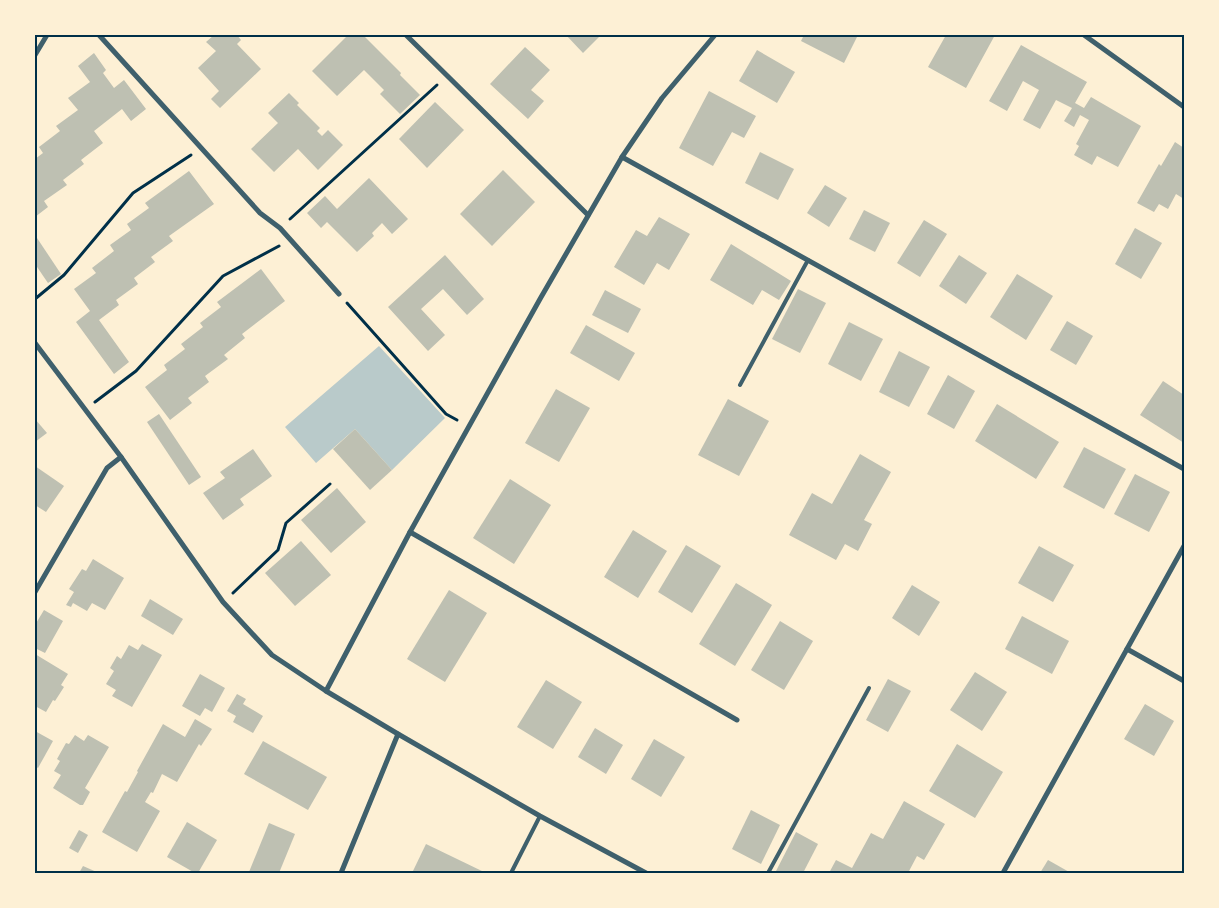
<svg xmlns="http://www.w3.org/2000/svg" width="1219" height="908" viewBox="0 0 1219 908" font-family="Rubik,sans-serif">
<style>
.green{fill:#b9caca}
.building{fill:#bec0b2}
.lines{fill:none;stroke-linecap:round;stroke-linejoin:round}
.path{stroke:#003049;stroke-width:3}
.service{stroke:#3f606c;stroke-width:4}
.minor{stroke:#3f606c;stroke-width:5}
.neatline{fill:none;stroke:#003049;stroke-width:2}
</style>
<rect width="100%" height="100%" fill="#fdf0d5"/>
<!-- green -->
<polygon class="green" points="379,346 445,418 392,470 355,429 316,463 285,427"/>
<!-- building -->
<g class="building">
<polygon points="214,35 237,35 241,40 237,44 261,69 220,108 211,99 219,91 198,68 216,51 206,42"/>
<polygon points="348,35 363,35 401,73 400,75 420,95 400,114 380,94 384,90 364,70 337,96 312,71"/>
<polygon points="566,35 601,35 583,53"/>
<polygon points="804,35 858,35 844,63 801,41"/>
<polygon points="946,35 955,35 959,37 960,35 995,35 966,88 928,67"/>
<polygon points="1021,45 1087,82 1075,103 1084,108 1091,97 1141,126 1118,167 1097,156 1092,165 1074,155 1079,146 1076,144 1089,120 1080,115 1074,127 1064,121 1072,108 1056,100 1040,129 1023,120 1039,90 1023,81 1007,111 989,101"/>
<polygon points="525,47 550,70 531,90 544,101 528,119 490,84"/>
<polygon points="757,50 795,72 777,103 739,81"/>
<polygon points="94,53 106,70 103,73 114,88 124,80 146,109 131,121 122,109 94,131 103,143 81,160 84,164 63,180 67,185 44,201 48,207 35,217 35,159 43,153 39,147 60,131 56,126 78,110 68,98 90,82 78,66"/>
<polygon points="709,91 756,116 744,138 732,132 713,166 679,148"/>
<polygon points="289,93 299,103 297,105 320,128 317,131 322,136 328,130 343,145 318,170 298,149 274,172 251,149 278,123 268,113"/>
<polygon points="435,102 464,130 427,168 399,139"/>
<polygon points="1175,142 1184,148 1184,199 1176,194 1168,209 1159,204 1154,212 1137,203 1159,164 1161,166"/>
<polygon points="760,152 794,169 778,200 745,183"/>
<polygon points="503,170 535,202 492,246 460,214"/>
<polygon points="189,171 214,204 169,236 173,241 151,257 155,262 134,278 138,284 116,300 119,305 99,320 129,362 114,374 76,322 90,311 74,289 96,273 92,268 114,251 110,245 131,230 127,224 149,208 145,203"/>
<polygon points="369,178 408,219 392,234 382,223 372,233 374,236 357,252 327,222 321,228 307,213 325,196 337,209"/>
<polygon points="825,185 847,198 829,227 807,213"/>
<polygon points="864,210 890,223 875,252 849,239"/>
<polygon points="659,217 690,234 669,270 657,263 644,285 614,267 636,230 647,236"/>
<polygon points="924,220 947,234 920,277 897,263"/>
<polygon points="1135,228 1162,243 1141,279 1115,264"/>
<polygon points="35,235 61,274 48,283 35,264"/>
<polygon points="731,244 791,281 779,300 762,290 753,305 710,280"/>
<polygon points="445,255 484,299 467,315 443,289 421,309 445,335 428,351 388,307"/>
<polygon points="959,255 987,273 966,304 939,286"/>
<polygon points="261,269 285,301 242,334 245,338 224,355 228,359 205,376 209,382 188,398 192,403 170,420 145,387 167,370 164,365 185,349 181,344 203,327 200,323 221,307 217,302"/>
<polygon points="1017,274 1053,296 1026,340 990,317"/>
<polygon points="798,289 826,303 800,353 772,339"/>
<polygon points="605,290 641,309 628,333 592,315"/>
<polygon points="1067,321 1093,336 1076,365 1050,350"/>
<polygon points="849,322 883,339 861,381 828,364"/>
<polygon points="586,325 635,353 619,381 570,353"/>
<polygon points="899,351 930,367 909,407 879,392"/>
<polygon points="948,375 975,391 954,429 927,414"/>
<polygon points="1163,381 1184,395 1184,443 1140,415"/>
<polygon points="556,389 590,408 559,462 525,443"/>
<polygon points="728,399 769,421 739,476 698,455"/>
<polygon points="997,404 1059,442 1036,479 975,441"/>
<polygon points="159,414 201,477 189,485 147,422"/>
<polygon points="35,419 47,433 35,442"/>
<polygon points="355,429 392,470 370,490 333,449"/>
<polygon points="1084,447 1126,469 1104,509 1063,487"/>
<polygon points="253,449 272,476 240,499 244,505 223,520 203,493 225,478 220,472"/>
<polygon points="860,454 891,472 864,520 872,524 858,551 845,544 836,560 789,535 812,493 832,504"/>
<polygon points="35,466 64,486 46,512 35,505"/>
<polygon points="1135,474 1170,492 1149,532 1114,514"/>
<polygon points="510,479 551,505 514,564 473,538"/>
<polygon points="337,488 366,522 331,553 301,520"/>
<polygon points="633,530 667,551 638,598 604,577"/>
<polygon points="301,541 331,575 295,606 265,573"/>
<polygon points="686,545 721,566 692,613 658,592"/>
<polygon points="1039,546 1074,565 1053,602 1018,583"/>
<polygon points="93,559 124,578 105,610 92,603 87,611 73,603 71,607 66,605 74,592 69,589 82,569 86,571"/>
<polygon points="736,583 772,605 735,666 699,644"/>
<polygon points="912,585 940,602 919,636 892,618"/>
<polygon points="449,590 487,613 445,682 407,659"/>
<polygon points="150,599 183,619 173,635 141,616"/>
<polygon points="44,610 63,621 45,653 35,648 35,625"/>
<polygon points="1022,616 1069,641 1052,674 1005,649"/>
<polygon points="780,621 813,641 784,690 751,670"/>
<polygon points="142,644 162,655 132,707 112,696 116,690 106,684 114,671 110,668 117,656 121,659 129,645 138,650"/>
<polygon points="35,654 68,674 61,685 64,687 55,701 53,700 46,712 35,706"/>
<polygon points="975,672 1007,692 982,731 950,710"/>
<polygon points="200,674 225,688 212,712 205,708 200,716 182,706"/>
<polygon points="888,679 911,691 888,732 866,720"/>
<polygon points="546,680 582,702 553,749 517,727"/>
<polygon points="237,694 246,699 243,704 263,716 253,733 233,722 236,716 227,711"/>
<polygon points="1145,704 1174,721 1154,756 1124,739"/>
<polygon points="195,719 212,729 201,746 199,744 177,782 162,774 153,793 151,792 145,802 160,811 137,852 102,832 125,791 127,792 138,772 137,771 163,724 185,737"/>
<polygon points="595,728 623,745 606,774 578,757"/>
<polygon points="35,731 53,741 38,768 35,766"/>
<polygon points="75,735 84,741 88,735 109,747 85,788 90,792 83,805 80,805 53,788 61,775 54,771 60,761 57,759 66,743 69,744"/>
<polygon points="654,739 685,757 661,797 631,779"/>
<polygon points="263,741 327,777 308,810 244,774"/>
<polygon points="957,744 1003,772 975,818 929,791"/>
<polygon points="904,801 945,824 924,860 917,856 908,873 829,873 836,860 852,868 871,833 883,839"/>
<polygon points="751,810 780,825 761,864 732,849"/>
<polygon points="187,822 217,840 198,873 195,873 167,857"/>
<polygon points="269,823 295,834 279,873 252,873 249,872"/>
<polygon points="79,830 88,835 78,853 69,848"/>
<polygon points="796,832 818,844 803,873 775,873"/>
<polygon points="426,844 484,872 484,873 412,873"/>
<polygon points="1048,860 1071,873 1040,873"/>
<polygon points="83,866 99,873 79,873"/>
</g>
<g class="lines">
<!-- path -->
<g class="path">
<polyline points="290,219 437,85"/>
<polyline points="35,299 64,275 133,193 191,155"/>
<polyline points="347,303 446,414 457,420"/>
<polyline points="95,402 136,371 223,276 279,246"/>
<polyline points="233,593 278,550 286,523 330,484"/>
</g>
<!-- service -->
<g class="service">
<polyline points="740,385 808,260"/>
<polyline points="511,873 540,816"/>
<polyline points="768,873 869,688"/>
</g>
<!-- minor -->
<g class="minor">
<polyline points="99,35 260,213 280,228 339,294"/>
<polyline points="406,35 588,215"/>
<polyline points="1084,35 1184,107"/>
<polyline points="35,55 47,35"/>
<polyline points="622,157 1184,469"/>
<polyline points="35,343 121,457 223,602 272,655 326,691 398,734 540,816 646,873"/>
<polyline points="410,532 737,720"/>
<polyline points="35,592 107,468 121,457"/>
<polyline points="1127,649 1184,681"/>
<polyline points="326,691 410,532 540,299 622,157 662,98 715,35"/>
<polyline points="341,873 398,734"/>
<polyline points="1003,873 1184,546"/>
</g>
</g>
<!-- border -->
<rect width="1219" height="908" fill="none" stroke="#fdf0d5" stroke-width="72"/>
<rect x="36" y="36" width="1147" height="836" class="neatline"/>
</svg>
